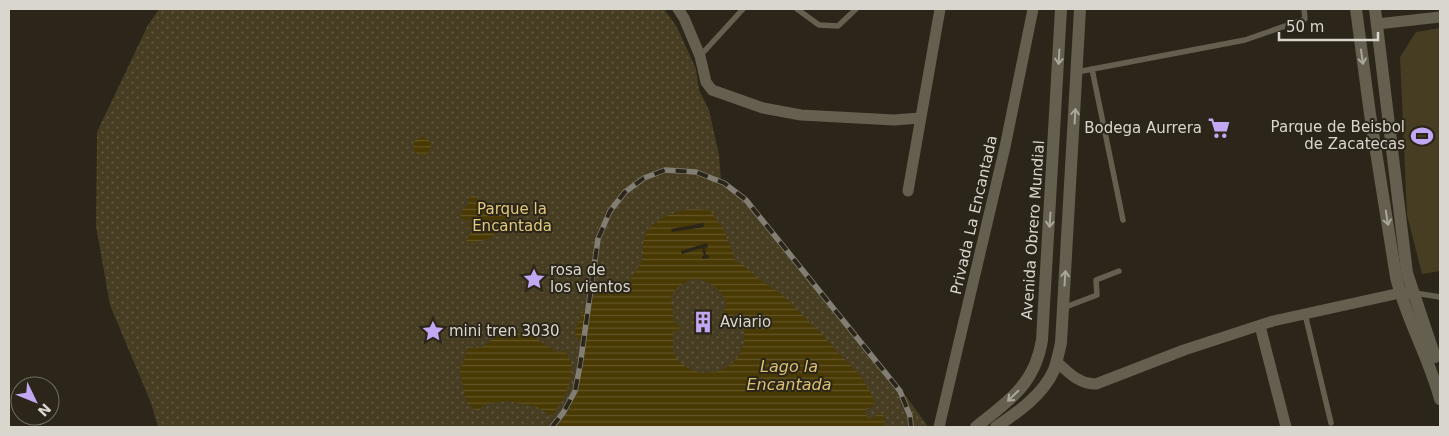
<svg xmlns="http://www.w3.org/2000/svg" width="1449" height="436" viewBox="0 0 1449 436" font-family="'DejaVu Sans',sans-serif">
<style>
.park{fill:url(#park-dots)}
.pitch{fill:#463d22}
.water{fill:url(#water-rules);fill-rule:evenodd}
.pier{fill:#2b2619}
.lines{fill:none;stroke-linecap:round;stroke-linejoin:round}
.lane{stroke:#655f50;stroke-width:5.5}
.street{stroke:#655f50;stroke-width:11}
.secondary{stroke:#655f50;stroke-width:12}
.rail-casing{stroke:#827e74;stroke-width:5.5}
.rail{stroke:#2b2619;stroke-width:4;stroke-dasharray:11;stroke-linecap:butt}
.oneway{stroke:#aba69c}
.labels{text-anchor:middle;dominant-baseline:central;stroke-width:4;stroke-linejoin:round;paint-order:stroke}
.poi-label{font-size:15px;fill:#d9d6ce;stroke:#2b2619;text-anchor:start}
.park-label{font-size:15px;fill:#e4c97d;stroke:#2b2619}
.street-label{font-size:15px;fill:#d9d6ce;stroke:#2b2619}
.water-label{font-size:16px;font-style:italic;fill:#dabf74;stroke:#2b2619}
</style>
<defs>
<pattern id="park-dots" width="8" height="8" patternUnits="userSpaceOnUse" patternTransform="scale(1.25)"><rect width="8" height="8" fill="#463d22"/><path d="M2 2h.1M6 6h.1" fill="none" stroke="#605841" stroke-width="1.8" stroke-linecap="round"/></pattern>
<pattern id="water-rules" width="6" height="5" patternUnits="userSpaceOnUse" patternTransform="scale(1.25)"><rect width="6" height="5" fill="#493903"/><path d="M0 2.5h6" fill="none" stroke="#635527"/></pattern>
</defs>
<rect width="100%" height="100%" fill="#2b2619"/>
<!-- park -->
<polygon class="park" points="159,9 664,9 677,27 696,69 699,90 709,110 719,155 721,181 764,218 886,369 927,425 927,427 158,427 151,403 110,305 96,226 97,132 148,25"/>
<!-- pitch -->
<polygon class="pitch" points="1440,28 1440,271 1422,274 1407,215 1400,57 1416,32"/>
<!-- water -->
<g class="water">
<circle cx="422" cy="146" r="9"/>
<path d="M 474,195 L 489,211 L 499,211 L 508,207 C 511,227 486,246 467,242 L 466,240 L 473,231 L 471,228 L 466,228 L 472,222 L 470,219 L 466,221 L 460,217 L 463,209 L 467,207 L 469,201 L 467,199 Z"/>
<path d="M 690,209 L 709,210 L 723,228 L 736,262 L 743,265 L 759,279 L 782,295 L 820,332 L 841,356 L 861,376 L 873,397 L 874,405 L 870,408 L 867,408 L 865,413 L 869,419 L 874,418 L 878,413 L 883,415 L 885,421 L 882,427 L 556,427 L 569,411 L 579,361 L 586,347 C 583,341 575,339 575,332 C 575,328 578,324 579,321 C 589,297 600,286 626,287 C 630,279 641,265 643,256 C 644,252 642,248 643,244 C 646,221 671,213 690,209 ZM 695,279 C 709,279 724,291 727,305 L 720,316 L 721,318 L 726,320 L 737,313 C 767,362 699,396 673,353 L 673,331 L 679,330 L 680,328 L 674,322 L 671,296 C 676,287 685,281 695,279 Z"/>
<path d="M 507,332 L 530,334 L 556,352 L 566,351 C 567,355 570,359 571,363 C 575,379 562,403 552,416 L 537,407 L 508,401 L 484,404 L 479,411 L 474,409 L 467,403 L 464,393 L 460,370 L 469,346 C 487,354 489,335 507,332 Z"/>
</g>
<!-- pier -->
<g class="pier">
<polygon points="703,223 704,227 672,232 671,229"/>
<polygon points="707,243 708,247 705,248 706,255 709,255 709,258 702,259 702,256 704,256 702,248 682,254 681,251"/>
</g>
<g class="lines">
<!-- lane -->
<g class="lane">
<polyline points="797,9 819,25 838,26 856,9"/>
<polyline points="700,56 743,9"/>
<polyline points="1092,69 1123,220"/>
<polyline points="1077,72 1245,40 1305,19 1304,9"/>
<polyline points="1415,293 1440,297"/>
<polyline points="1063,308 1097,295 1096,280 1119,271"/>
<polyline points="1305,314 1331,423"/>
</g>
<!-- street -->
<g class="street">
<polyline points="678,9 684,18 700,56 706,82 712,90 763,108 801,115 894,120 920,118"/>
<polyline points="1377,24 1440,17"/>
<polyline points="908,191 940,9"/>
<polyline points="1260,326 1286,427"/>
<path d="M 1057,362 C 1069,373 1079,384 1096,384 L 1184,350 L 1273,321 L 1400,293 L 1409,293"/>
<polyline points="939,427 1005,147 1033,9"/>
</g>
<!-- secondary -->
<g class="secondary">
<path d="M 1356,9 L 1370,114 L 1396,277 C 1406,319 1429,357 1440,399"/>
<polyline points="1375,9 1407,273 1435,357"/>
<path d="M 976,427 C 1009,401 1035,384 1042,340 L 1061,9"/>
<path d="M 996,427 C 1018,412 1043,395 1054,370 C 1057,361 1059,352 1061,343 L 1080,9"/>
</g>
<!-- rail casing -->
<g class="rail-casing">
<polyline id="rail" points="552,427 563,413 575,391 580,366 598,239 610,211 625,192 644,178 665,170 696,172 724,183 746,200 900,391 910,416 911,427"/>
</g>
<!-- rail -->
<use href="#rail" class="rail"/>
</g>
<!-- one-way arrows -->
<defs><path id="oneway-shaft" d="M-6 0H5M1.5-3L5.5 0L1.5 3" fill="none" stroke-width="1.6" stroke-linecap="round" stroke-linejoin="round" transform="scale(1.25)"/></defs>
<g class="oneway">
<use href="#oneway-shaft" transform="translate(1059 57) rotate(93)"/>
<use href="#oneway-shaft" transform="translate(1362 57) rotate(82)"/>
<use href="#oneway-shaft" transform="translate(1075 116) rotate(-87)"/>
<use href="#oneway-shaft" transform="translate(1387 218) rotate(81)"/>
<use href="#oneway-shaft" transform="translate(1050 220) rotate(94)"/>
<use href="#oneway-shaft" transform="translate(1065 278) rotate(-86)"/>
<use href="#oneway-shaft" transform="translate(1013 396) rotate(136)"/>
</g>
<!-- icons -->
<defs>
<g id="supermarket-bare" transform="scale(1.725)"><path d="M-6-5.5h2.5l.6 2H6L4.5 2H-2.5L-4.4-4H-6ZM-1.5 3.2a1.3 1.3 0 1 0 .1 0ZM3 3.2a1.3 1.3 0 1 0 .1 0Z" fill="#c2a7f2" stroke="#2b2619" stroke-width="2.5" paint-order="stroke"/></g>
<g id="stadium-bare" transform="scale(1.725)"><path d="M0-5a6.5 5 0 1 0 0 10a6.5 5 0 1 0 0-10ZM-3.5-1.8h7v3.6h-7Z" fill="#c2a7f2" stroke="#2b2619" stroke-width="2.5" paint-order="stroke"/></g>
<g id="sight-bare" transform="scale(1.725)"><path d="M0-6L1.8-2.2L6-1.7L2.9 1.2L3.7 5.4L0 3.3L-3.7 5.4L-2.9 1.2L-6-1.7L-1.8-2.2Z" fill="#c2a7f2" stroke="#2b2619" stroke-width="2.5" paint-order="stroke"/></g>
<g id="building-bare" transform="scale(1.725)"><path d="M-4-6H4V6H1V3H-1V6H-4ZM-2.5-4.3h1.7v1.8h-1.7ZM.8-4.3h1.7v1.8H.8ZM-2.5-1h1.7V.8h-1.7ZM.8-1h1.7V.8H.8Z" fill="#c2a7f2" stroke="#2b2619" stroke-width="2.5" paint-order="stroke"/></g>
</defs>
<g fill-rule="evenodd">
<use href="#supermarket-bare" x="1219" y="128"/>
<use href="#stadium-bare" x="1422" y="136"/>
<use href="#sight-bare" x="534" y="279"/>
<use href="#building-bare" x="703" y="322"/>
<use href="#sight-bare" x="433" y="331"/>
</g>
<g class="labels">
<!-- poi labels -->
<g class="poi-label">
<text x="1405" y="127" text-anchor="end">Parque de Beisbol<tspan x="1405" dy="17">de Zacatecas</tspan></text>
<text x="1202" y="128" text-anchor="end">Bodega Aurrera</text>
<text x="550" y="270">rosa de<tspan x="550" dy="17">los vientos</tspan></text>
<text x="720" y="322">Aviario</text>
<text x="449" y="331">mini tren 3030</text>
</g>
<!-- park labels -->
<g class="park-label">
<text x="512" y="209">Parque la<tspan x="512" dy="17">Encantada</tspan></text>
</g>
<!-- street labels -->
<g class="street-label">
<text transform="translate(974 215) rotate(-77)">Privada La Encantada</text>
<text transform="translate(1033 230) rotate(-86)">Avenida Obrero Mundial</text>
</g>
<!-- water labels -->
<g class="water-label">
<text x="789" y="366">Lago la<tspan x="789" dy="18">Encantada</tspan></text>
</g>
</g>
<!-- border -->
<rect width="1449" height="436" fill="none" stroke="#d9d6ce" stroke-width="20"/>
<!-- north arrow -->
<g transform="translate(35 401) rotate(133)"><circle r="24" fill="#2b2619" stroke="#716c61"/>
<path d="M0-4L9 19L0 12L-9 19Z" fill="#c2a7f2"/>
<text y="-8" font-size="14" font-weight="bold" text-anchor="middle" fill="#d9d6ce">N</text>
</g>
<!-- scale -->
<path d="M1279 32v8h99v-8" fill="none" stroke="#d9d6ce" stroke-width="2.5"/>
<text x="1286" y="32" font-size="15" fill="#d9d6ce" stroke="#2b2619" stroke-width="4" paint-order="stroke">50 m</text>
</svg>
